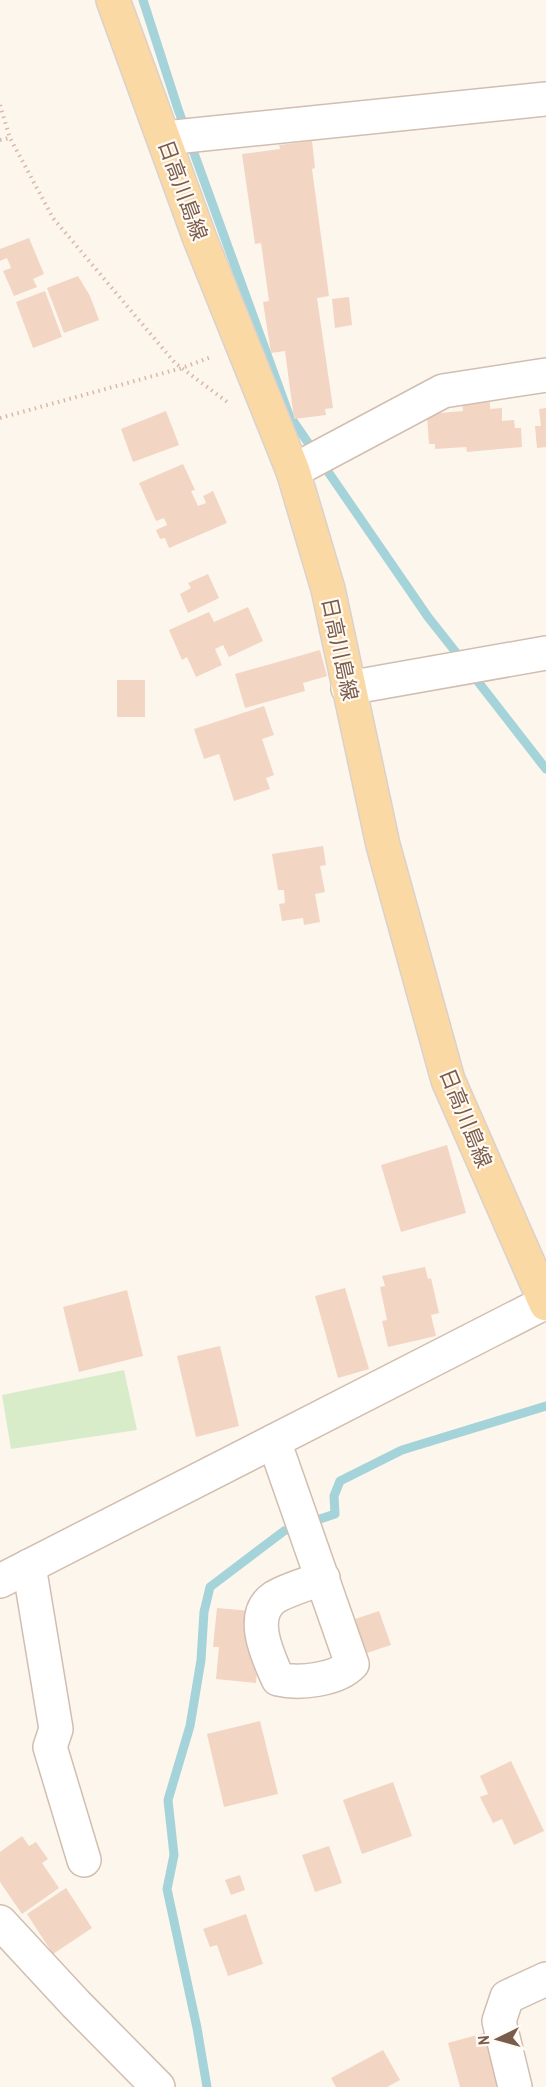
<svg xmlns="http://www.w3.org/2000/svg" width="546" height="2087" viewBox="0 0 546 2087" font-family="'Archivo Narrow','Noto Sans JP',sans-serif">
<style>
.green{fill:#d8ecc9}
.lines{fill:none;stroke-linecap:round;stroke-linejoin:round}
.stream{stroke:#a5d3da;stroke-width:9}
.building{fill:#f3d5c3}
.minor-casing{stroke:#d1beb0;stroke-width:36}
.major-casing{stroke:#dad1cd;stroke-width:36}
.path{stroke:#d9b8a5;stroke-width:4;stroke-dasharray:1.5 4.5;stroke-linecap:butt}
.minor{stroke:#fff;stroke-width:33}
.major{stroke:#fbd9a5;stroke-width:33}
.labels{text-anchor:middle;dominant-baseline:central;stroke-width:4.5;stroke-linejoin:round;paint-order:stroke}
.street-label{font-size:21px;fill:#7a5c4d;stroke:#fffaf3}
</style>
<rect width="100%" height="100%" fill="#fdf6ec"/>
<!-- green -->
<polygon class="green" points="124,1370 137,1430 11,1449 2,1395"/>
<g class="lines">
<!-- stream -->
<g class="stream">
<polyline points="143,0 178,109 289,415 428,617 462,660"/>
<polyline points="472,674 546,769"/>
<polyline points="207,2087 197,2028 167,1889 174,1855 168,1800 190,1726 201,1660 204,1612 210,1587 284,1531 335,1514 334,1496 340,1481 402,1450 546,1406"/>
</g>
</g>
<!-- building -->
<g class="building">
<polygon points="312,141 315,168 312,169 329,296 317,298 333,408 325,409 326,415 294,419 285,351 271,353 263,302 269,301 261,243 255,244 242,154 280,149 279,145"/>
<polygon points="29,238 44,274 33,279 37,287 14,296 3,271 11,268 7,258 0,261 0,249"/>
<polygon points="78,276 90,296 99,320 64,333 47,288"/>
<polygon points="45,291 62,337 33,348 16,302"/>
<polygon points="349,297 352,325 335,328 332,299"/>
<polygon points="490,402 490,409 502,408 502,421 514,420 515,428 521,428 522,447 467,452 466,447 435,449 435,444 429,444 427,414 463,411 462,404"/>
<polygon points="546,408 546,447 537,448 535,426 541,426 539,409"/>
<polygon points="166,411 179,445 133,462 121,429"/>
<polygon points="183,464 195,490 191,491 198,506 206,503 203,496 213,491 227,523 169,548 165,538 160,539 156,530 167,525 164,518 156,521 139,483"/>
<polygon points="208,574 219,598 188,613 180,594 191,588 188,583"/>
<polygon points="248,607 263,641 229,657 223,645 215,649 222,665 196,677 187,657 182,660 169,630 209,612 214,622"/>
<polygon points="320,650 327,676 303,683 305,691 245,708 235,674"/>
<rect x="117" y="680" width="28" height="37"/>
<polygon points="264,706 274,735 262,739 274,775 266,778 270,789 234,801 219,754 204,759 194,729"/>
<polygon points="323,846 326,865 320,866 325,892 315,894 320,922 304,925 303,918 282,921 279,904 285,903 284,890 278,890 272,854"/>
<polygon points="447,1145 466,1213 401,1232 381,1165"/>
<polygon points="425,1267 428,1279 431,1278 439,1313 431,1315 436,1336 388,1347 382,1321 387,1320 380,1287 385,1286 382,1276"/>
<polygon points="345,1288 369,1369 338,1378 315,1296"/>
<polygon points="127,1290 143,1356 79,1372 63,1307"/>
<polygon points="220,1346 239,1426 196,1437 177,1356"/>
<polygon points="217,1608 251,1611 247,1644 259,1646 256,1683 216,1679 219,1647 213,1647"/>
<polygon points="379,1611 391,1645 358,1656 346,1622"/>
<polygon points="260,1721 278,1794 224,1807 207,1734"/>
<polygon points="511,1761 544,1831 514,1845 502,1819 493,1823 480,1797 488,1794 480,1776"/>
<polygon points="393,1782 412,1836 362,1854 343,1800"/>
<polygon points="22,1836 29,1846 36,1842 48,1859 42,1863 59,1888 22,1914 0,1882 0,1852"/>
<polygon points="329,1846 342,1883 315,1892 302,1855"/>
<polygon points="240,1875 245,1890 231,1895 225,1880"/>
<polygon points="66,1888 92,1928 53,1954 27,1914"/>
<polygon points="246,1914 263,1964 228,1976 217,1945 210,1947 203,1929"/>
<polygon points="484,2033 499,2087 460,2087 448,2043"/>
<polygon points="383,2050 400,2080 387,2087 336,2087 331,2078"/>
</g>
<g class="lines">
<!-- minor casing -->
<g class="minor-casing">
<g id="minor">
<polyline points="165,138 546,99"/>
<polyline points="293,471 443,391 546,375"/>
<polyline points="348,688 546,653"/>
<path d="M 274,1441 L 352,1664 C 337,1680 299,1684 278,1679 C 269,1658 247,1615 275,1597 C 289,1589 308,1584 323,1578"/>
<polyline points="29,1566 56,1729 50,1747 84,1860"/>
<polyline points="0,1581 546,1302"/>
<polyline points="0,1922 76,2004 158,2087"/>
<polyline points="515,2087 499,2021 507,1997 546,1979"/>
</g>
</g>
<!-- major casing -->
<g class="major-casing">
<polyline id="major" points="113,0 200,239 293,471 328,589 383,845 448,1080 546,1304"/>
</g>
<!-- path -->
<g class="path">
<polyline points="0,105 10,138 53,218 175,363 230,404"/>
<polyline points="0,140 10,138"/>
<polyline points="0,418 182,368 211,357"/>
</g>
<!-- minor -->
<use href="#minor" class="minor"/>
<!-- major -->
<use href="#major" class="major"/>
</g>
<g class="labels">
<!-- street labels -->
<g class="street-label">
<text transform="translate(183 190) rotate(70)">日高川島線</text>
<text transform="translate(340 649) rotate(78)">日高川島線</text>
<text transform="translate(466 1118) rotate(68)">日高川島線</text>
</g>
</g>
<!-- north arrow -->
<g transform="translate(498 2039) rotate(265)" stroke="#fffaf3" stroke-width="4.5" paint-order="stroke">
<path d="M0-4.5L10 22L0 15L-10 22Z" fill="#7a5c4d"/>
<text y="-9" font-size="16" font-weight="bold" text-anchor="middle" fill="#7a5c4d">N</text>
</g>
</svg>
